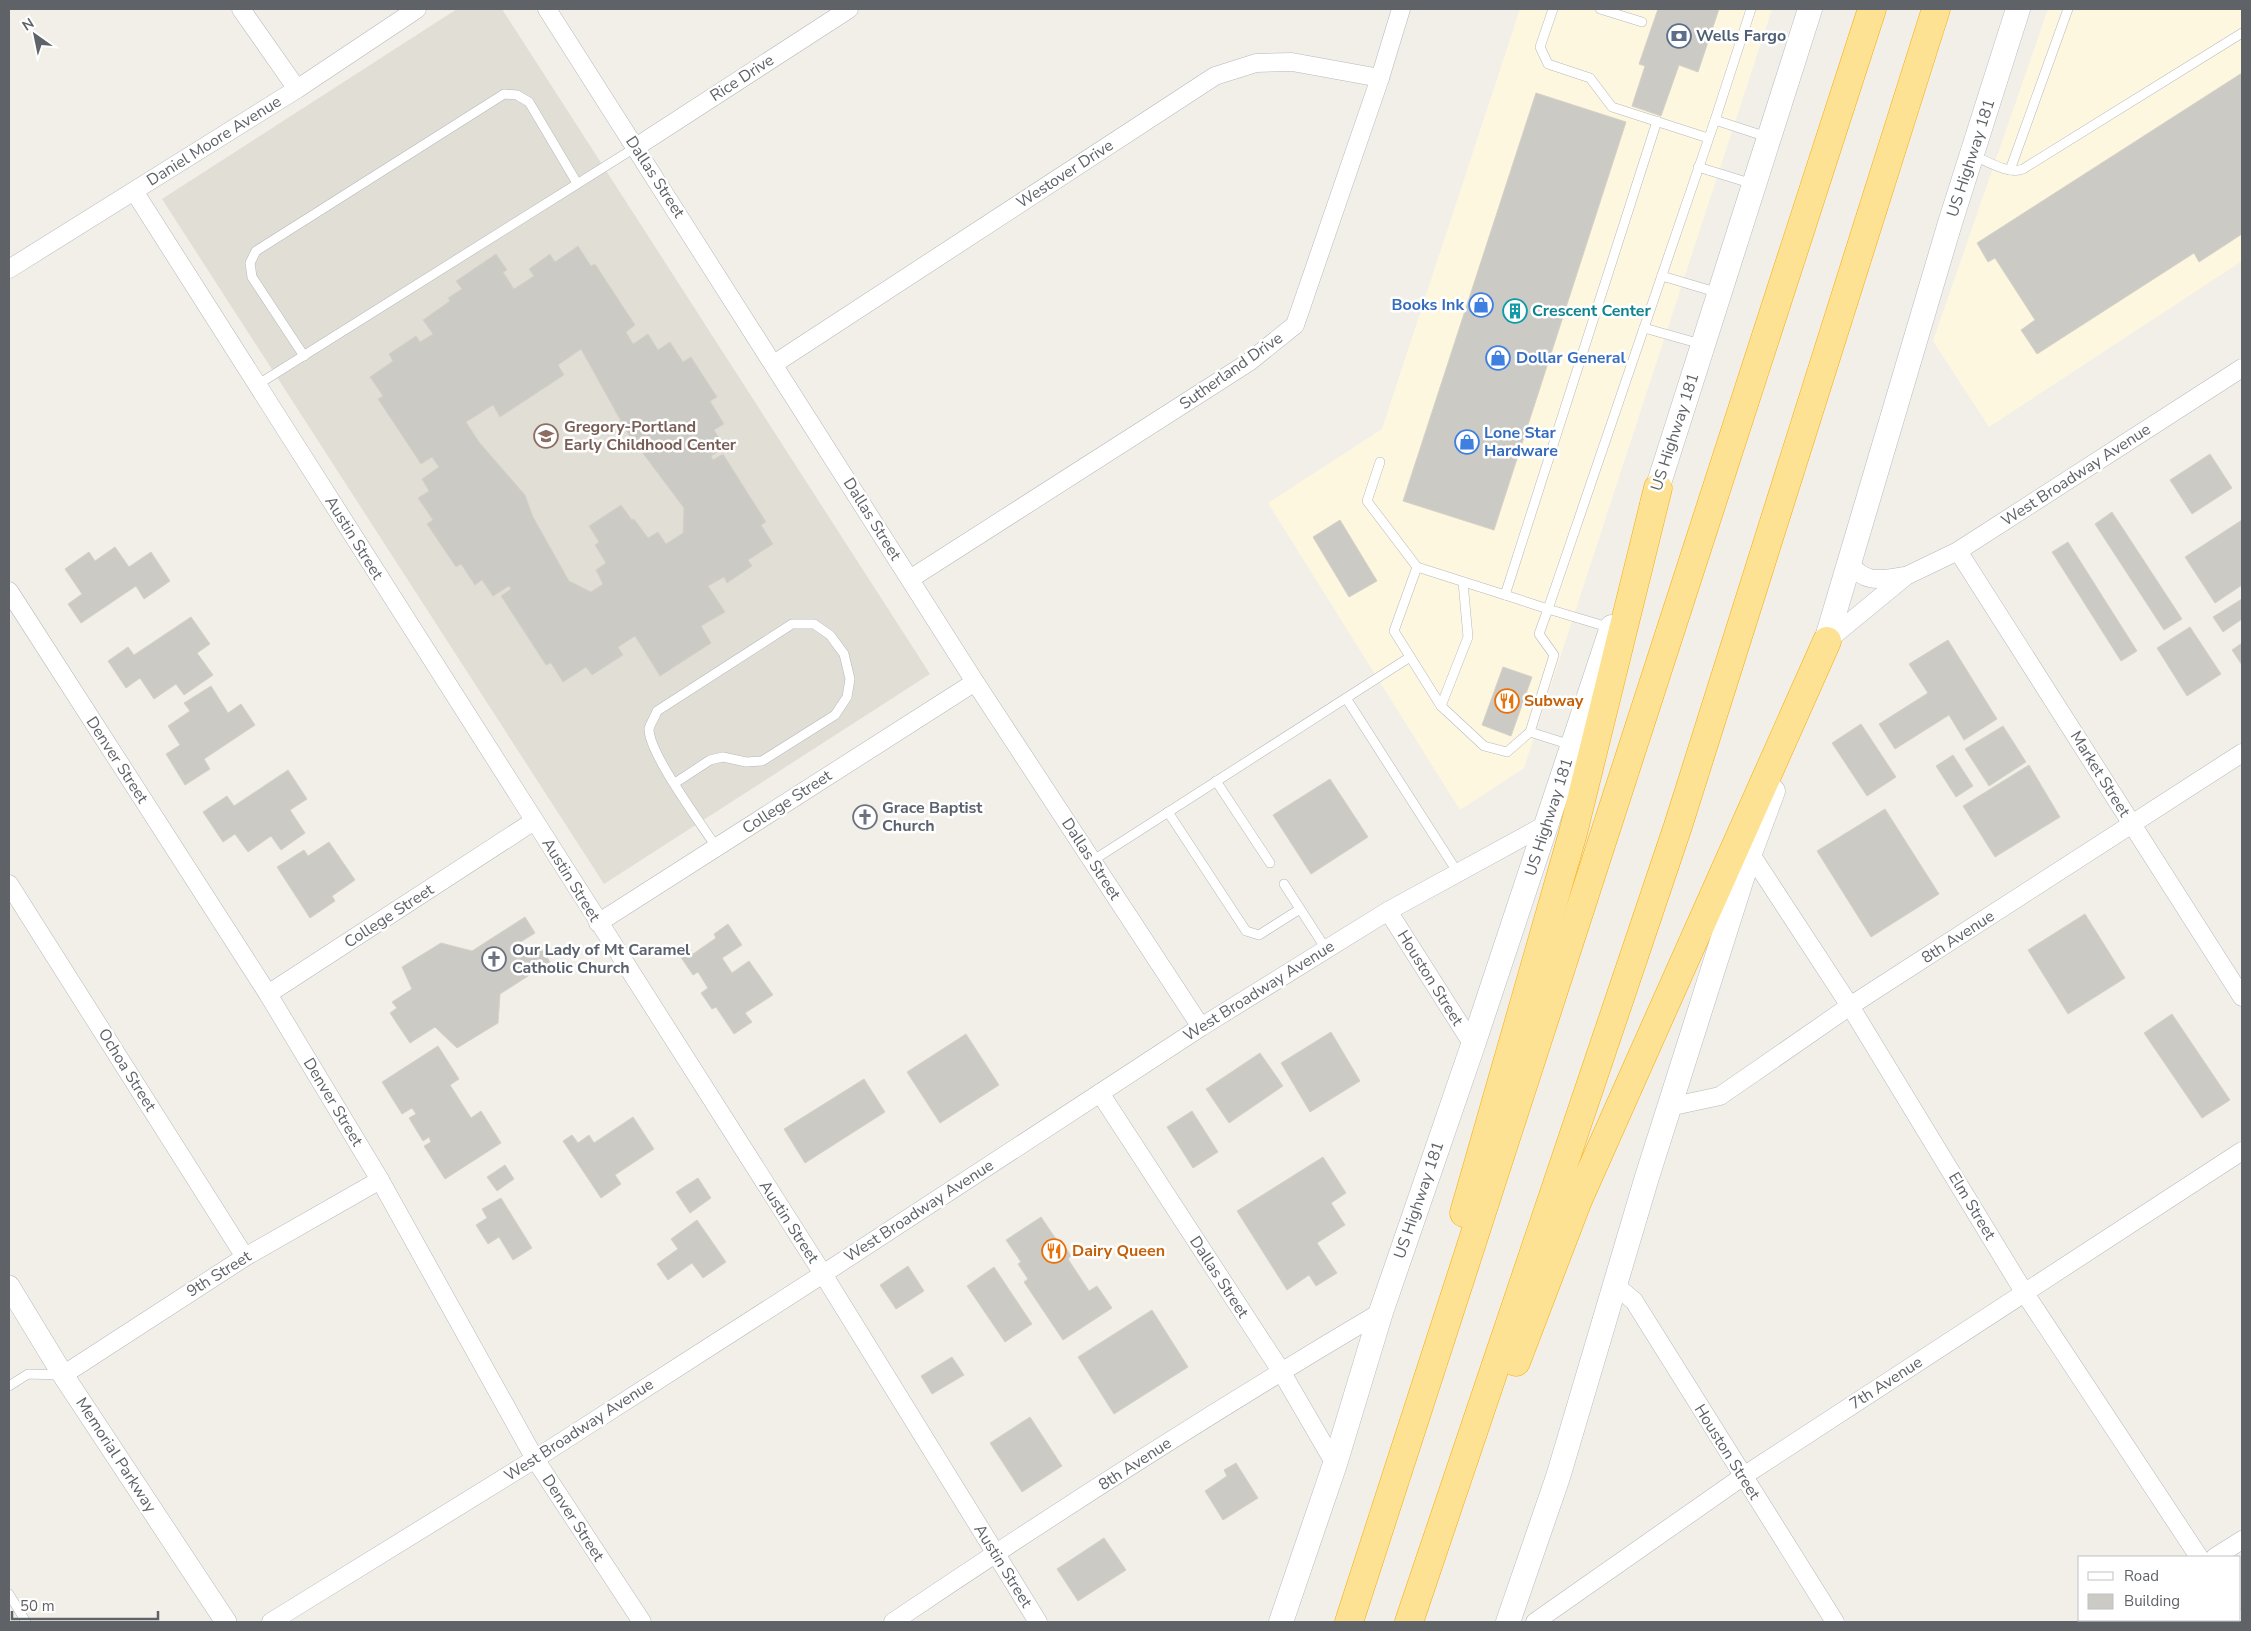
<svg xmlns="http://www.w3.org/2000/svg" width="2251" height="1631" viewBox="0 0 2251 1631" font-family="'Nunito Sans',sans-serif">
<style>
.commercial{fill:#fef7e0}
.education{fill:#e1ded6}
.building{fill:#cccac5;stroke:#d6d1c6;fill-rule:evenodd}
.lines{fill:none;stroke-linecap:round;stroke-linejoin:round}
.service-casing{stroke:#b5b8bc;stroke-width:10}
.minor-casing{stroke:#b5b8bc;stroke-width:19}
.tertiary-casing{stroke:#b5b8bc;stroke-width:22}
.secondary-casing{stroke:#b6babf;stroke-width:25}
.motorway-casing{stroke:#f9ab00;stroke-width:29}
.service{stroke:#fff;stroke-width:9}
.minor{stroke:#fff;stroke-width:18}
.tertiary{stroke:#fff;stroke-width:21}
.secondary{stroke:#fff;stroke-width:24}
.motorway{stroke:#fde293;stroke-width:28}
.labels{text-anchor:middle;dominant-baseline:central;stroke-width:5;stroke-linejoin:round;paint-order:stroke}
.service-label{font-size:16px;font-weight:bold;fill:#4e5e75;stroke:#fff;text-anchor:start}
.street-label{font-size:16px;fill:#5f6368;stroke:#fff}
.shop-label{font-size:16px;font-weight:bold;fill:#366cbe;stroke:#fff;text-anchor:start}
.culture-label{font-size:16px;font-weight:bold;fill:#0d838f;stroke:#fff;text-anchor:start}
.education-label{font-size:16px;font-weight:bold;fill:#785e54;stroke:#fff;text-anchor:start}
.food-label{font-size:16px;font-weight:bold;fill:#c56008;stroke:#fff;text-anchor:start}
.worship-label{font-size:16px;font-weight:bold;fill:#5b616d;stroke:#fff;text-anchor:start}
</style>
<rect width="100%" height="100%" fill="#f1efe8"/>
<!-- commercial -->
<g class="commercial">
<polygon points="1520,9 1772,9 1524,768 1460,810 1268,503 1382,429"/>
<polygon points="2048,9 2242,9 2242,261 1989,427 1933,341"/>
</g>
<!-- education -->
<polygon class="education" points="457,9 502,9 930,674 604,884 162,199"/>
<!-- building -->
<g class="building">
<polygon points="1658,9 1719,9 1698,72 1679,65 1661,116 1632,106 1645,66 1639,64"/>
<polygon points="2242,73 2242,234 2199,262 2194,253 2037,354 2021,330 2035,320 1995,258 1988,262 1977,243"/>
<polygon points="1536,93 1626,122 1494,530 1403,501"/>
<path d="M 578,246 L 591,266 L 595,264 L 635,325 L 626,332 L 633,344 L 648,334 L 658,350 L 670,342 L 683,362 L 691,357 L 717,397 L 710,401 L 724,424 L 714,430 L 725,447 L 711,456 L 713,460 L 723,454 L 766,522 L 761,525 L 773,544 L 748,560 L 752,566 L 727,583 L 724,577 L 708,586 L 725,612 L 701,626 L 711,643 L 660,676 L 635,636 L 618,647 L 623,655 L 592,675 L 586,667 L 563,682 L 551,663 L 546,665 L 501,596 L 511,589 L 509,586 L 493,596 L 482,580 L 475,585 L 461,564 L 456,567 L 427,524 L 433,520 L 418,498 L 429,491 L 422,479 L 439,467 L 432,457 L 421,464 L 378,399 L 383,396 L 370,377 L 393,361 L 389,354 L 416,336 L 420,342 L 433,334 L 423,320 L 450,301 L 448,298 L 462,289 L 456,281 L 496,254 L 507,270 L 503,272 L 514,289 L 534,276 L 529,269 L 550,254 L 555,262 ZM 581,349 L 627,432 L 684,508 L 683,533 L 666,544 L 658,532 L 648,538 L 634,519 L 632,520 L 621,505 L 589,526 L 599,542 L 595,545 L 606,563 L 596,570 L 603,584 L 591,592 L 569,581 L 533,517 L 525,495 L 479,442 L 466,422 L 493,405 L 500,417 L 564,375 L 558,365 Z"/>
<polygon points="2210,454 2232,488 2192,514 2170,480"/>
<polygon points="2112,512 2182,619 2164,630 2095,524"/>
<polygon points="1340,520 1377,581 1349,597 1313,537"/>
<polygon points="2242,520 2242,585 2215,603 2185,557"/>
<polygon points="2068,542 2137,651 2121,661 2052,552"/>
<polygon points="115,547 129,567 151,552 170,581 144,599 136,586 81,623 68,604 82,594 65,569 89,552 95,561"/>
<polygon points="2242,599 2242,619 2223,632 2213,617"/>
<polygon points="191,617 210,644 197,653 213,675 184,695 176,684 154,699 140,678 126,688 108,661 128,647 134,655"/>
<polygon points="2190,627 2221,674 2187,696 2157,648"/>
<polygon points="1948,640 1997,719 1964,740 1949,715 1895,749 1879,724 1928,693 1909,664"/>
<polygon points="2242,643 2242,665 2232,650"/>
<polygon points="1503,667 1532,677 1511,736 1482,725"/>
<polygon points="211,686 228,713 241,704 255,725 204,759 210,769 185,785 166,754 180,745 168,726 190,711 184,703"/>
<polygon points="1861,724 1896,777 1867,796 1832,743"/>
<polygon points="2003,726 2026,762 1989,786 1965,749"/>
<polygon points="1953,755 1973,786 1956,797 1936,766"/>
<polygon points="2029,765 2060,817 1995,857 1963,806"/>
<polygon points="288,770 307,799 290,810 305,833 281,850 271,836 248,852 235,834 223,842 203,812 227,796 234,806"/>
<polygon points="1330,779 1368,837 1311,874 1273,815"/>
<polygon points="1885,809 1939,894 1871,937 1817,851"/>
<polygon points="329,842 355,880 332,896 335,901 310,918 277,867 304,850 308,856"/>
<polygon points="2085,914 2125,978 2068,1014 2028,950"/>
<polygon points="525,917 535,933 519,943 527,957 541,948 550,962 500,994 498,1023 457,1048 435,1027 410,1043 390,1013 397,1008 392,1002 412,989 402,967 441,943 472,951"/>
<polygon points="728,924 742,945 722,958 732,973 749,961 773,995 745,1013 752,1022 734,1034 716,1007 712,1009 701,993 708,988 698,972 693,975 680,956 690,949 693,954 716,938 714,934"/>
<polygon points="2172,1014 2230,1100 2202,1118 2144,1033"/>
<polygon points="1331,1032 1360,1081 1310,1112 1281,1063"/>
<polygon points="966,1034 999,1085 940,1123 907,1072"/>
<polygon points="438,1046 459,1079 450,1085 471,1118 481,1111 501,1143 445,1179 424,1146 431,1142 429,1137 423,1141 409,1118 416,1114 412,1108 402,1114 382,1082"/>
<polygon points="1260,1053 1283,1086 1229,1123 1206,1089"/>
<polygon points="864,1079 885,1112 805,1163 784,1129"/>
<polygon points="1192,1111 1218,1152 1193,1168 1167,1127"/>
<polygon points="633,1117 654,1149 615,1175 621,1184 601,1198 563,1141 572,1135 578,1143 589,1135 594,1143"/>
<polygon points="1323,1157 1346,1193 1331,1203 1345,1225 1317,1243 1337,1273 1316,1286 1309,1275 1287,1290 1237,1211"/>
<polygon points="505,1165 514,1179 497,1191 487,1177"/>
<polygon points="698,1178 711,1198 690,1213 676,1192"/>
<polygon points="501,1198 532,1248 513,1260 499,1237 488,1244 476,1225 487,1218 482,1209"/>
<polygon points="1041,1217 1058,1242 1061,1240 1071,1256 1068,1259 1089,1291 1097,1286 1112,1308 1063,1340 1024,1282 1028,1279 1018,1264 1021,1262 1006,1240"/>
<polygon points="697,1220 726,1262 703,1278 692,1263 668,1280 657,1264 678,1249 671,1239"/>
<polygon points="908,1266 924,1291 896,1309 880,1285"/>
<polygon points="994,1267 1032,1324 1005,1342 967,1286"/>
<polygon points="1152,1310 1188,1367 1114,1414 1078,1357"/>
<polygon points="952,1357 964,1375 932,1394 921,1376"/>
<polygon points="1030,1417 1062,1466 1022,1492 990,1443"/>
<polygon points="1236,1463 1258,1498 1223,1520 1205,1491 1227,1476 1224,1470"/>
<polygon points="1104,1538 1126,1570 1078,1601 1057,1569"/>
</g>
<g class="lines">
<!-- service casing -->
<g class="service-casing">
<g id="service">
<polyline points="1553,9 1540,47 1548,64 1590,78 1612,107 1708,138"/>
<polyline points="1600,9 1642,22"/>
<polyline points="1751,9 1715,120 1767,137"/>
<path d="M 1972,155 C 1987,161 2009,175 2023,169 L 2242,33"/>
<polyline points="1698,167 1753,184"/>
<polyline points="2010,170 2068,9"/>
<polyline points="1662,276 1719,293"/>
<polyline points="1644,328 1701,344"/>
<polyline points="304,356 252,277 250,263 256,251 504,94 517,95 529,102 577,183"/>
<polyline points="257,385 636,147"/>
<polyline points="1380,462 1367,501 1417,567"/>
<polyline points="1505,595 1417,567 1394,631 1441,706 1484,746 1507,752 1530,732"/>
<polyline points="1611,628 1548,609 1715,120"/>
<polyline points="1346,698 1458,873"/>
<polyline points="1441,706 1468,637 1463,582"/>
<polyline points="1571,745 1530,732 1554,655 1539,634 1548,609 1505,595 1657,121"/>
<polyline points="1216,781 1270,863"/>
<path d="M 675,783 L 710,760 L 723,757 L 746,762 L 762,761 L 835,715 L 847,697 L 850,679 L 844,654 L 830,635 L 814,624 L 792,624 L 657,711 C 655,717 650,724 649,729 C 649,754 701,823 716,847"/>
<polyline points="1168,812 1246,931 1259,935 1300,909"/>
<polyline points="1092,861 1410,657"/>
<polyline points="1284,884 1326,949"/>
<polyline points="9,1386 28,1374 61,1375"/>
<polyline points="9,1594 26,1622"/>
</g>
</g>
<!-- minor casing -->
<g class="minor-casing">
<g id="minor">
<polyline points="241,9 297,89"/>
<polyline points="547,9 975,682 1201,1027"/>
<polyline points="636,147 849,9"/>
<polyline points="134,191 823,1274 1038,1622"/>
<polyline points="9,269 297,89 417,9"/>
<polyline points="774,364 1215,76 1256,63 1292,62 1380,78"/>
<polyline points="1958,551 2242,997"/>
<path d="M 1850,564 C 1867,585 1881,579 1906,576"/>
<polyline points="910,579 1249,362 1295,325 1380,78 1401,9"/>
<polyline points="9,591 268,994 380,1180 535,1459 642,1622"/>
<polyline points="1827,641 1906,576 1958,551 2242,368"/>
<polyline points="1750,853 1850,1006 2024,1292 2199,1557"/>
<polyline points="9,884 245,1257"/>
<polyline points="1388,911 1473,1045"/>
<polyline points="598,923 975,682"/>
<polyline points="268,994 534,821"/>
<polyline points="1100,1093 1281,1371 1335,1464"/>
<polyline points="1669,1107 1720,1096 1850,1006 2242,753"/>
<polyline points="1615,1285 1634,1301 1835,1622"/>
<polyline points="63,1375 245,1257 380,1180"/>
<polyline points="2215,1557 2242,1540"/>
<polyline points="2240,1619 2242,1622"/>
<polyline points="271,1622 535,1459 823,1274 1201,1027 1388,911 1547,824"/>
<path d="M 893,1622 C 1053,1514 1215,1410 1381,1312"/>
<polyline points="1535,1622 1742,1477 2242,1151"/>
<polyline points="2114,1622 2117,1620"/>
</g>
</g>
<!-- tertiary casing -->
<g class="tertiary-casing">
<polyline id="tertiary" points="9,1286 63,1375 226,1622"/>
</g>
<!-- secondary casing -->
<g class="secondary-casing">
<g id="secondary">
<polyline points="1652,505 1810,9"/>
<polyline points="1821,658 1950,223 2018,9"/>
<polyline points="1281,1622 1335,1464 1381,1312 1473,1045 1612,627"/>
<polyline points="1508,1622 1558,1477 1647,1177 1750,853 1773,791"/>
</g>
</g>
<!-- motorway casing -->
<g class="motorway-casing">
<g id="motorway">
<polyline points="1464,1213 1573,833 1658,488"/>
<polyline points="1516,1362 1578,1200 1827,641"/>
<polyline points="1349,1622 1872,9"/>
<polyline points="1409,1622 1678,826 1936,9"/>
</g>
</g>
<!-- service -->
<use href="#service" class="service"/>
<!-- minor -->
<use href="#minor" class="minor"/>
<!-- tertiary -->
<use href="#tertiary" class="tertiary"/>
<!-- secondary -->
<use href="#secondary" class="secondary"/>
<!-- motorway -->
<use href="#motorway" class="motorway"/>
</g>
<!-- icons -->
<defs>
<g id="bank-ring" transform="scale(1.25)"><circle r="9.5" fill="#fff" stroke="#5c6f8a" stroke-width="1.5"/><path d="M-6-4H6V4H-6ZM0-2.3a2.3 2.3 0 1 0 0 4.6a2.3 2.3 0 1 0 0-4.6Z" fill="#5c6f8a"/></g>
<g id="shop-ring" transform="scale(1.25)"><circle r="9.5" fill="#fff" stroke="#3f7fe0" stroke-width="1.5"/><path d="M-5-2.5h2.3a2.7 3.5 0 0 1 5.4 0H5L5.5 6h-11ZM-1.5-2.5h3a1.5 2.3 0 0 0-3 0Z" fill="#3f7fe0"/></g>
<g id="building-ring" transform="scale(1.25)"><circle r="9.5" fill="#fff" stroke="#0f9aa8" stroke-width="1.5"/><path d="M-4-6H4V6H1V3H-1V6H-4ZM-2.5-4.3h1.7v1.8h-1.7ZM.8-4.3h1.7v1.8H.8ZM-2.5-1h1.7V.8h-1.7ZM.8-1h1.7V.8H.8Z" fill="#0f9aa8"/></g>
<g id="school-ring" transform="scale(1.25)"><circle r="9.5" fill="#fff" stroke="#8d6e63" stroke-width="1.5"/><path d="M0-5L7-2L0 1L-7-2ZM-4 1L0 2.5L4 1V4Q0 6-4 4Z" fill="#8d6e63"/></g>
<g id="restaurant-ring" transform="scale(1.25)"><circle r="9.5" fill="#fff" stroke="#e8710a" stroke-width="1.5"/><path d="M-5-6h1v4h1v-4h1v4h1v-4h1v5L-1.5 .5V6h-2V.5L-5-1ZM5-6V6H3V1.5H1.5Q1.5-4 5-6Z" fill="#e8710a"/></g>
<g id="church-ring" transform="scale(1.25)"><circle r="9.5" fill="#fff" stroke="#6b7280" stroke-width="1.5"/><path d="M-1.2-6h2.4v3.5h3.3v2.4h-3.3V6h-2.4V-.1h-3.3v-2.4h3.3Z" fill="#6b7280"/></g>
</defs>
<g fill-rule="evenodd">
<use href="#bank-ring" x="1679" y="36"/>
<use href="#shop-ring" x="1481" y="305"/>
<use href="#building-ring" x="1515" y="311"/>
<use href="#shop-ring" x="1498" y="358"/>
<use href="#school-ring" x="546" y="436"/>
<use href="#shop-ring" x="1467" y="442"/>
<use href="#restaurant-ring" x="1507" y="701"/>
<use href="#church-ring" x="865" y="817"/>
<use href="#church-ring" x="494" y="959"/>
<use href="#restaurant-ring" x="1054" y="1251"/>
</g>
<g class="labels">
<!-- service labels -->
<g class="service-label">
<text x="1696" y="36">Wells Fargo</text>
</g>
<!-- street labels -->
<g class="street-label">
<text transform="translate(742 78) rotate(-33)">Rice Drive</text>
<text transform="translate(214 141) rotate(-32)">Daniel Moore Avenue</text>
<text transform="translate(1971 158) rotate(-72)">US Highway 181</text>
<text transform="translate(1065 174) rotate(-33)">Westover Drive</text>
<text transform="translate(655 177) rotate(57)">Dallas Street</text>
<text transform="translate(1231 371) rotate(-35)">Sutherland Drive</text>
<text transform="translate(1675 432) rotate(-72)">US Highway 181</text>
<text transform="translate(2076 475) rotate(-33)">West Broadway Avenue</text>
<text transform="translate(872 519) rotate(58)">Dallas Street</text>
<text transform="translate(354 538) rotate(58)">Austin Street</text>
<text transform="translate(117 760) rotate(57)">Denver Street</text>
<text transform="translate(2100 774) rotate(58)">Market Street</text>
<text transform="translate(787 802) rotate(-33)">College Street</text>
<text transform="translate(1549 817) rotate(-72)">US Highway 181</text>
<text transform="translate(1091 859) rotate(57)">Dallas Street</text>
<text transform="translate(571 880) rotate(58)">Austin Street</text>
<text transform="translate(389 916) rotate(-33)">College Street</text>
<text transform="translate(1958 937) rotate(-33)">8th Avenue</text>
<text transform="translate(1430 978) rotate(58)">Houston Street</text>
<text transform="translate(1259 991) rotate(-32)">West Broadway Avenue</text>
<text transform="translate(127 1070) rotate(58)">Ochoa Street</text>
<text transform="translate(333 1102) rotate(59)">Denver Street</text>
<text transform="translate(1419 1200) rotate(-71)">US Highway 181</text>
<text transform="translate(1972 1206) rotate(59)">Elm Street</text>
<text transform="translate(919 1211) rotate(-33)">West Broadway Avenue</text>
<text transform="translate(789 1222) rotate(57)">Austin Street</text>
<text transform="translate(219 1274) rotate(-32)">9th Street</text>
<text transform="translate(1219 1277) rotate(57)">Dallas Street</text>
<text transform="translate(1886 1383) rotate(-33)">7th Avenue</text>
<text transform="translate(579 1430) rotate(-33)">West Broadway Avenue</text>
<text transform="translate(1727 1452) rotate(58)">Houston Street</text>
<text transform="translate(116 1455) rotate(57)">Memorial Parkway</text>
<text transform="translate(1135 1464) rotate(-33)">8th Avenue</text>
<text transform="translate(573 1518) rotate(57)">Denver Street</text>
<text transform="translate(1003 1566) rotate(58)">Austin Street</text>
</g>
<!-- shop labels -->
<g class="shop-label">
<text x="1464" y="305" text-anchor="end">Books Ink</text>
<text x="1516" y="358">Dollar General</text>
<text x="1484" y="433">Lone Star<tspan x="1484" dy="18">Hardware</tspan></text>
</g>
<!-- culture labels -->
<g class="culture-label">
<text x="1532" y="311">Crescent Center</text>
</g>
<!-- education labels -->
<g class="education-label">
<text x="564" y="427">Gregory-Portland<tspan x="564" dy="18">Early Childhood Center</tspan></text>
</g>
<!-- food labels -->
<g class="food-label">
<text x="1524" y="701">Subway</text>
<text x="1072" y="1251">Dairy Queen</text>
</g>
<!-- worship labels -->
<g class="worship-label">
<text x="882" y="808">Grace Baptist<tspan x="882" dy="18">Church</tspan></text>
<text x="512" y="950">Our Lady of Mt Caramel<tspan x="512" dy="18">Catholic Church</tspan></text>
</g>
</g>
<!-- border -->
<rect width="2251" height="1631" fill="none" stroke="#5f6368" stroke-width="20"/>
<!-- legend -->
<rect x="2078" y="1556" width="162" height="65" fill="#ffffff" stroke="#bfc1c3"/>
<rect x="2088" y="1572" width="25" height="8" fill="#ffffff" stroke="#bfc1c3"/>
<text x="2124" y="1581" font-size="15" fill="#5f6368">Road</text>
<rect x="2088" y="1594" width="25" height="15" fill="#cccac5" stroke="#bfc1c3"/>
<text x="2124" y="1606" font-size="15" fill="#5f6368">Building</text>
<!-- north arrow -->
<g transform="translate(35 35) rotate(327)" stroke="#ffffff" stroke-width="4" paint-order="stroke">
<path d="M0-4L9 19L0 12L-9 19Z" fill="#5f6368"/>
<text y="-8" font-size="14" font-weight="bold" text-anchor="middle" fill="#5f6368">N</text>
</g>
<!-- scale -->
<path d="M12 1611v8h146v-8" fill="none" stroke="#5f6368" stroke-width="2.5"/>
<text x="20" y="1611" font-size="15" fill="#5f6368" stroke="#ffffff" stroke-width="4" paint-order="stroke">50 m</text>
</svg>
